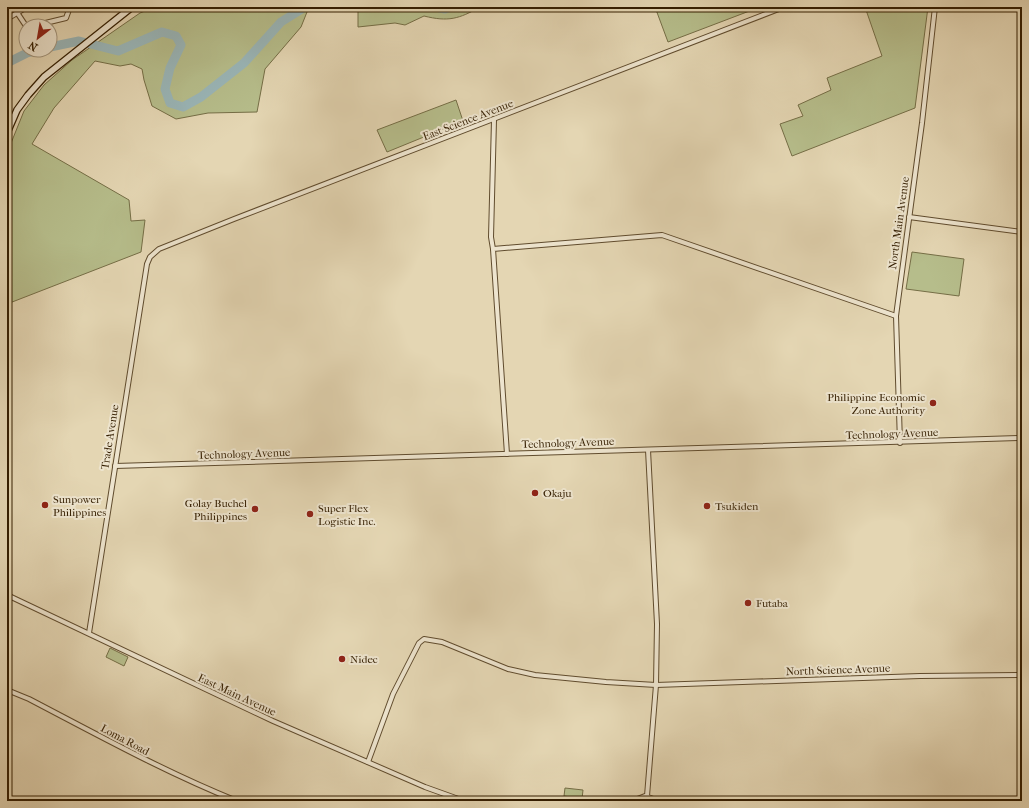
<svg xmlns="http://www.w3.org/2000/svg" width="1029" height="808" viewBox="0 0 1029 808" font-family="'IM FELL French Canon',serif">
<style>
.green{fill:#b6bd8b;stroke:#756e46}
.lines{fill:none;stroke-linecap:round;stroke-linejoin:round}
.river{stroke:#9ab6b8;stroke-width:9}
.street-casing{stroke:#604c2e;stroke-width:6}
.secondary-casing{stroke:#341e01;stroke-width:8}
.street{stroke:#ede4ce;stroke-width:4}
.secondary{stroke:#ede4ce;stroke-width:5.5}
.poi-dot{fill:#8f2418;stroke:#ede4ce;stroke-width:1.5}
.labels{text-anchor:middle;dominant-baseline:central;stroke-width:4;stroke-linejoin:round;paint-order:stroke}
.street-label{font-size:11px;fill:#341e01;stroke:#ede4ce}
.poi-label{font-size:11px;fill:#341e01;stroke:#ede4ce;text-anchor:start}
</style>
<rect width="100%" height="100%" fill="#e4d6b3"/>
<filter id="stains"><feTurbulence type="fractalNoise" baseFrequency=".005" numOctaves="4"/><feColorMatrix values="0 0 0 0 .2 0 0 0 0 .09 0 0 0 0 .02 0 0 0 .5 -.17"/></filter>
<radialGradient id="worn" r=".72"><stop offset=".6" stop-color="#630" stop-opacity="0"/><stop offset="1" stop-color="#630" stop-opacity=".3"/></radialGradient>
<!-- green -->
<g class="green">
<polygon points="155,7 309,7 301,27 265,69 257,112 208,113 176,119 152,106 144,80 142,69 131,64 120,66 95,61 54,108 32,144 129,200 131,221 145,220 141,252 7,304 7,153 24,111 44,85 72,60 140,13"/>
<path d="M 358,7 L 480,7 C 459,19 448,22 424,16 L 405,25 L 395,23 L 358,27 Z"/>
<polygon points="655,7 760,7 668,42"/>
<polygon points="865,7 928,7 915,108 792,156 780,124 803,116 798,105 831,90 827,78 882,56"/>
<polygon points="456,100 463,121 387,152 377,130"/>
<polygon points="912,252 964,259 959,296 906,289"/>
<polygon points="110,648 128,657 124,666 106,657"/>
<polygon points="565,788 583,790 582,799 564,796"/>
</g>
<g class="lines">
<!-- river -->
<g class="river">
<polyline points="436,7 445,9 450,7"/>
<polyline points="50,47 79,41 118,51 162,32 176,36 181,45 170,68 165,89 170,103 183,107 201,97 244,63 281,22 305,7"/>
<polyline points="7,63 27,53 39,50"/>
</g>
<!-- street casing -->
<g class="street-casing">
<g id="street">
<polyline points="18,14 26,26"/>
<polyline points="7,19 27,7"/>
<polyline points="33,26 66,18 70,7"/>
<polyline points="909,217 1022,232"/>
<polyline points="493,249 491,237 494,120"/>
<polyline points="900,443 896,316 922,123 935,7"/>
<polyline points="507,454 493,249 662,235 896,316"/>
<polyline points="115,466 1022,438"/>
<polyline points="7,595 273,721 425,787 464,801"/>
<polyline points="89,633 147,264 150,257 159,249 234,219 784,7"/>
<path d="M 7,690 L 29,699 C 98,735 165,772 237,801"/>
<polyline points="368,762 393,694 419,643 424,639 442,642 508,669 535,675 606,682 656,685 920,676 1022,675"/>
<polyline points="647,796 656,685 657,624 648,450"/>
<polyline points="632,801 645,796 659,801"/>
</g>
</g>
<!-- secondary casing -->
<g class="secondary-casing">
<polyline id="secondary" points="7,133 17,110 28,95 44,77 132,7"/>
</g>
<!-- street -->
<use href="#street" class="street"/>
<!-- secondary -->
<use href="#secondary" class="secondary"/>
</g>
<!-- markers -->
<g class="poi-dot">
<circle cx="933" cy="403" r="4"/>
<circle cx="535" cy="493" r="4"/>
<circle cx="45" cy="505" r="4"/>
<circle cx="707" cy="506" r="4"/>
<circle cx="255" cy="509" r="4"/>
<circle cx="310" cy="514" r="4"/>
<circle cx="748" cy="603" r="4"/>
<circle cx="342" cy="659" r="4"/>
</g>
<g class="labels">
<!-- street labels -->
<g class="street-label">
<text transform="translate(468 120) rotate(-21)">East Science Avenue</text>
<text transform="translate(899 223) rotate(-82)">North Main Avenue</text>
<text transform="translate(892 434) rotate(-2)">Technology Avenue</text>
<text transform="translate(110 437) rotate(-81)">Trade Avenue</text>
<text transform="translate(568 443) rotate(-2)">Technology Avenue</text>
<text transform="translate(244 454) rotate(-2)">Technology Avenue</text>
<text transform="translate(838 670) rotate(-2)">North Science Avenue</text>
<text transform="translate(237 695) rotate(25)">East Main Avenue</text>
<text transform="translate(125 740) rotate(28)">Loma Road</text>
</g>
<!-- poi labels -->
<g class="poi-label">
<text x="925" y="397" text-anchor="end">Philippine Economic<tspan x="925" dy="13">Zone Authority</tspan></text>
<text x="543" y="493">Okaju</text>
<text x="53" y="499">Sunpower<tspan x="53" dy="13">Philippines</tspan></text>
<text x="247" y="503" text-anchor="end">Golay Buchel<tspan x="247" dy="13">Philippines</tspan></text>
<text x="715" y="506">Tsukiden</text>
<text x="318" y="508">Super Flex<tspan x="318" dy="13">Logistic Inc.</tspan></text>
<text x="756" y="603">Futaba</text>
<text x="350" y="659">Nidec</text>
</g>
</g>
<!-- margin -->
<rect width="1029" height="808" fill="none" stroke="#e4d6b3" stroke-width="24"/>
<rect x="8" y="8" width="1013" height="792" fill="none" stroke="#341e01" stroke-width="2"/>
<rect x="12" y="12" width="1005" height="784" fill="none" stroke="#341e01"/>
<!-- north arrow -->
<g transform="translate(38 38) rotate(211)"><circle r="19" fill="#ede4ce" stroke="#a3957c"/>
<path d="M0-3L7 15L0 10L-7 15Z" fill="#8f2418"/>
<text y="-6" font-size="11" font-weight="bold" text-anchor="middle" fill="#341e01">N</text>
</g>
<rect width="100%" height="100%" filter="url(#stains)"/>
<rect width="100%" height="100%" fill="url(#worn)"/>
</svg>
